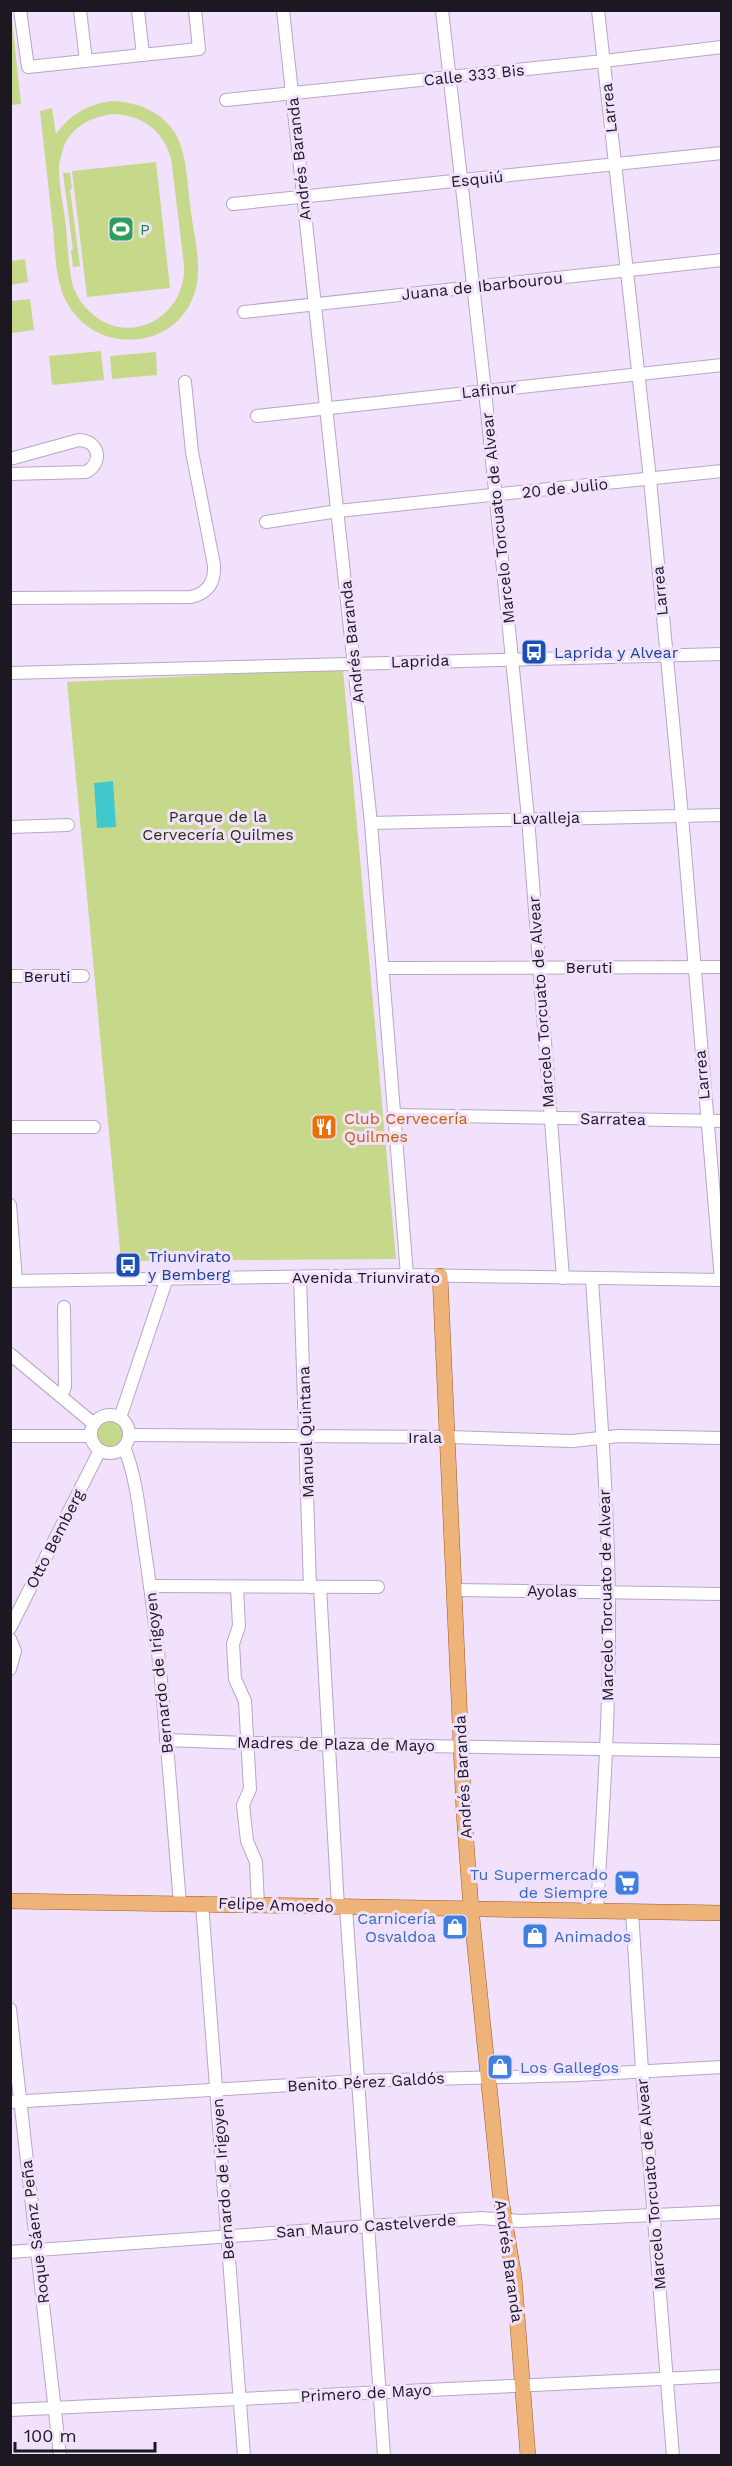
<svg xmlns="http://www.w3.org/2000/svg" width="732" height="2466" viewBox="0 0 732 2466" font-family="'Work Sans',sans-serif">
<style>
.green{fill:#c6d98a;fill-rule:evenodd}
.water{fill:#40c8cd}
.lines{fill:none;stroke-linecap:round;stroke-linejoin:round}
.minor-casing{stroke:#b6a7c2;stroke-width:14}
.major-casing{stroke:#9d5b1f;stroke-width:16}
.minor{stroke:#fff;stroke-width:12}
.major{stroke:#eeb378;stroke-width:15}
.labels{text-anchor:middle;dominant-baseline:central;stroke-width:6;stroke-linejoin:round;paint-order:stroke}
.street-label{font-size:16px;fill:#1c1720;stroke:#f1e1fd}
.leisure-label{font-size:16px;fill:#27864d;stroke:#f1e1fd;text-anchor:start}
.transit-label{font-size:16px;fill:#164399;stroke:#f1e1fd;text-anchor:start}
.park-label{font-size:16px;fill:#2b330e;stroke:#f1e1fd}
.food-label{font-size:16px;fill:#c56008;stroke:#f1e1fd;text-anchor:start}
.shop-label{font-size:16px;fill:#366cbe;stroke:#f1e1fd;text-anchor:end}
</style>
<rect width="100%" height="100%" fill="#f1e1fd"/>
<!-- green -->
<g class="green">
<polygon points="11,11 21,104 11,105 10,105"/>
<path d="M 112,101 C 137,102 161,111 175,133 C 187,153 187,181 190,204 C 192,226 199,250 198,272 C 197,318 158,347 114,338 C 89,333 71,315 62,292 C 55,272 55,249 53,229 C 49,189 44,150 40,111 L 52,108 L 56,134 C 71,114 88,104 112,101 ZM 111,114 C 141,114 163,130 171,158 L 184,265 C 187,319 125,350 87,309 C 81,303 76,294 73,286 C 68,267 68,246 66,227 C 64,208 59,188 59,168 C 59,161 62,153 64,146 C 73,126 90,118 111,114 Z"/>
<polygon points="156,162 170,288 87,297 72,171"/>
<polygon points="63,173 70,173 72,189 70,189 80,266 73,267 71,250 73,250"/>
<polygon points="25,259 28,282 11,285 11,261"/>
<polygon points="30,299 34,330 11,333 11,301"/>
<polygon points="101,351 104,380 52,385 49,356"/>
<polygon points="156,352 157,375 112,379 110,356"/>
<polygon points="343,669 396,1259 121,1261 67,682"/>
<circle cx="110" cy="1434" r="15"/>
</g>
<!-- water -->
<polygon class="water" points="113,781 116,827 97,828 94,783"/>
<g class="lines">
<!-- minor casing -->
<g class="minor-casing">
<g id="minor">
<polyline points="20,10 28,67 199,49 195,10"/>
<polyline points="80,10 86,61"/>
<polyline points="138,10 143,55"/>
<polyline points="283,10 371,823 407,1275"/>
<polyline points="442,10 485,391 528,818 563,1278"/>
<polyline points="598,10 650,479 682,816 721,1280"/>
<polyline points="226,100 604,61 722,47"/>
<polyline points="233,204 722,153"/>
<polyline points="244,312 722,260"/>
<polyline points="257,416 722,365"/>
<path d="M 10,459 L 79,440 C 100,441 103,463 86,472 L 10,474"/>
<polyline points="266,522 338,511 722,471"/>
<path d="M 10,598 L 191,597 C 208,593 215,582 214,565 L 192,452 L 185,382"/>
<polyline points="10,673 722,654"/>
<polyline points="371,823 722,815"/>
<polyline points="10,827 68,825"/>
<polyline points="384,968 722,967"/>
<polyline points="10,976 83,976"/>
<polyline points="396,1115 722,1121"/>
<polyline points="10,1127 94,1127"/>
<polyline points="10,1205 16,1280"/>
<polyline points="300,1277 310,1587"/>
<path d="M 592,1279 C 599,1388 608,1497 609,1606 C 610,1708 603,1809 597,1911"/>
<polyline points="10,1281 407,1275 722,1280"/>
<polyline points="10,1354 94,1424"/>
<polyline points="61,1396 65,1387 64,1307"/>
<circle cx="110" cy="1434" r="19"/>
<polyline points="120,1418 167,1278"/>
<polyline points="129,1435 449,1437 572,1441 619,1436 722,1438"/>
<polyline points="10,1436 91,1436"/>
<path d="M 124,1447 C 138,1481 140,1521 146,1558 C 163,1672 170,1788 180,1903"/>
<polyline points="150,1586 378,1587"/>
<polyline points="237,1587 239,1626 233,1644 235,1679 245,1701 250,1789 243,1805 247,1841 256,1862 258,1905"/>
<polyline points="320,1587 338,1907"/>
<polyline points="454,1590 722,1594"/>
<polyline points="10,1628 100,1450"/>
<polyline points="10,1639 15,1651 10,1669"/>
<polyline points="166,1740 247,1743 722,1751"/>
<polyline points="202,1903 244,2456"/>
<polyline points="346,1907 384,2456"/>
<polyline points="632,1912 642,2070 673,2456"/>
<polyline points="10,2009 60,2456"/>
<polyline points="10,2102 358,2081 578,2075 722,2067"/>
<polyline points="10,2252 481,2218 520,2221 722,2212"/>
<polyline points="10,2410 722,2376"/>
</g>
</g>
<!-- major casing -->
<g class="major-casing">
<g id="major">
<polyline points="440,1276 464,1813 471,1908 500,2193 514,2277 528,2456"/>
<polyline points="10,1901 722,1913"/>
</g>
</g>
<!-- minor -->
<use href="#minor" class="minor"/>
<!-- major -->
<use href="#major" class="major"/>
</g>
<!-- icons -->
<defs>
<g id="stadium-square" transform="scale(1.35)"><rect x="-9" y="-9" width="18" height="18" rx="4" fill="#2e9e5b" stroke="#f1e1fd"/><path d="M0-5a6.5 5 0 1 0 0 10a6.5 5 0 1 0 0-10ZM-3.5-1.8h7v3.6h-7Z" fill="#fff"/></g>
<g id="bus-square" transform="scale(1.35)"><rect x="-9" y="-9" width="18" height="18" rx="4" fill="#1a4fb4" stroke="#f1e1fd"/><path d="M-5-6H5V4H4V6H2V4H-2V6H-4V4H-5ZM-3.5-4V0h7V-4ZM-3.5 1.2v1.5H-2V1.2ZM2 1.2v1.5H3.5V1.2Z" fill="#fff"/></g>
<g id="restaurant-square" transform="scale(1.35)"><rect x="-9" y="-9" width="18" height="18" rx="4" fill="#e8710a" stroke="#f1e1fd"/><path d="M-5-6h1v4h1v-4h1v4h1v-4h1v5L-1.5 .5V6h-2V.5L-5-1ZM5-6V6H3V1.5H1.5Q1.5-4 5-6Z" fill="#fff"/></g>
<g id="supermarket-square" transform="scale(1.35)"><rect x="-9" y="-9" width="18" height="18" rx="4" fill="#3f7fe0" stroke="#f1e1fd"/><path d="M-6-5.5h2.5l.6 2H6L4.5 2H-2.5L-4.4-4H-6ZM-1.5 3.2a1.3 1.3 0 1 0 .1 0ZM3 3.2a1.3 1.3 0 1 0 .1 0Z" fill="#fff"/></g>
<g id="shop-square" transform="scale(1.35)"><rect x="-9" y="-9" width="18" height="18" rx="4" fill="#3f7fe0" stroke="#f1e1fd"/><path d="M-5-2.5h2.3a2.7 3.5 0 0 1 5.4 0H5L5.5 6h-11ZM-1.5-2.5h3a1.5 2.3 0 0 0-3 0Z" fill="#fff"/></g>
</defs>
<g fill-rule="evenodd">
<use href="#stadium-square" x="121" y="229"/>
<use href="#bus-square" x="534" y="652"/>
<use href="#restaurant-square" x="324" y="1127"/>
<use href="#bus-square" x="128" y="1265"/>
<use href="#supermarket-square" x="627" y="1883"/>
<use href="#shop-square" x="455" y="1927"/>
<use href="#shop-square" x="535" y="1936"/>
<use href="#shop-square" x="500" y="2067"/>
</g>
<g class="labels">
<!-- street labels -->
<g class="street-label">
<text transform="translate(474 75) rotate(-6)">Calle 333 Bis</text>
<text transform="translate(609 108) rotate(-96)">Larrea</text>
<text transform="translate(299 159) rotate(-96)">Andrés Baranda</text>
<text transform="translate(477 179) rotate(-6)">Esquiú</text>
<text transform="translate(482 286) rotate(-6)">Juana de Ibarbourou</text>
<text transform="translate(489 390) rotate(-6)">Lafinur</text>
<text transform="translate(565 488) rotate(-6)">20 de Julio</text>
<text transform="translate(498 518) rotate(-96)">Marcelo Torcuato de Alvear</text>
<text transform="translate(660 591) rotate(-95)">Larrea</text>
<text transform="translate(352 642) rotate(-96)">Andrés Baranda</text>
<text transform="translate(420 661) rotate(-2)">Laprida</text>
<text transform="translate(546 818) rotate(-1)">Lavalleja</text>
<text x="589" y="967">Beruti</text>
<text x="47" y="976">Beruti</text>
<text transform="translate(541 1002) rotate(-94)">Marcelo Torcuato de Alvear</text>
<text transform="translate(702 1075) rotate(-95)">Larrea</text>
<text transform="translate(613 1119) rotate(1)">Sarratea</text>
<text x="366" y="1277">Avenida Triunvirato</text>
<text transform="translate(306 1432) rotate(-92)">Manuel Quintana</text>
<text x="425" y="1437">Irala</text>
<text transform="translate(55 1539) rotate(-63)">Otto Bemberg</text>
<text transform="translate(552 1591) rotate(1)">Ayolas</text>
<text transform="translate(606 1595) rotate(-91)">Marcelo Torcuato de Alvear</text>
<text transform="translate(159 1673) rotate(-96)">Bernardo de Irigoyen</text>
<text transform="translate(336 1744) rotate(1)">Madres de Plaza de Mayo</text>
<text transform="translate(463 1777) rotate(-93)">Andrés Baranda</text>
<text transform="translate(276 1905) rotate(2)">Felipe Amoedo</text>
<text transform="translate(366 2082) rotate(-3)">Benito Pérez Galdós</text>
<text transform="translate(223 2179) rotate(-94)">Bernardo de Irigoyen</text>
<text transform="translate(651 2184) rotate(-95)">Marcelo Torcuato de Alvear</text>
<text transform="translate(366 2226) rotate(-4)">San Mauro Castelverde</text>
<text transform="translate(35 2232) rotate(-97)">Roque Sáenz Peña</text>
<text transform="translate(509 2261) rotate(82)">Andrés Baranda</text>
<text transform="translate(366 2393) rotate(-3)">Primero de Mayo</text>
</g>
<!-- leisure labels -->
<g class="leisure-label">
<text x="140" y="229">P</text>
</g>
<!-- transit labels -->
<g class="transit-label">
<text x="554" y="652">Laprida y Alvear</text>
<text x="148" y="1256">Triunvirato<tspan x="148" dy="18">y Bemberg</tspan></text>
</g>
<!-- park labels -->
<g class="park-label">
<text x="218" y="816">Parque de la<tspan x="218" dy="18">Cervecería Quilmes</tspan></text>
</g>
<!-- food labels -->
<g class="food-label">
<text x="344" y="1118">Club Cervecería<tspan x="344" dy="18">Quilmes</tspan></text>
</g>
<!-- shop labels -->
<g class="shop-label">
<text x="608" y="1874">Tu Supermercado<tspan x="608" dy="18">de Siempre</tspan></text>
<text x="436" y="1918">Carnicería<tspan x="436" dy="18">Osvaldoa</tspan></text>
<text x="554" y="1936" text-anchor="start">Animados</text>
<text x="520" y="2067" text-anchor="start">Los Gallegos</text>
</g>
</g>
<!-- border -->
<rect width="732" height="2466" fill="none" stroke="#1c1720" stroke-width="24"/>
<!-- scale -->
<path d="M15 2442v9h140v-9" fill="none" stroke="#1c1720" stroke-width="3"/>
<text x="24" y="2442" font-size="18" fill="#1c1720" stroke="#f1e1fd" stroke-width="4.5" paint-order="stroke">100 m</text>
</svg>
